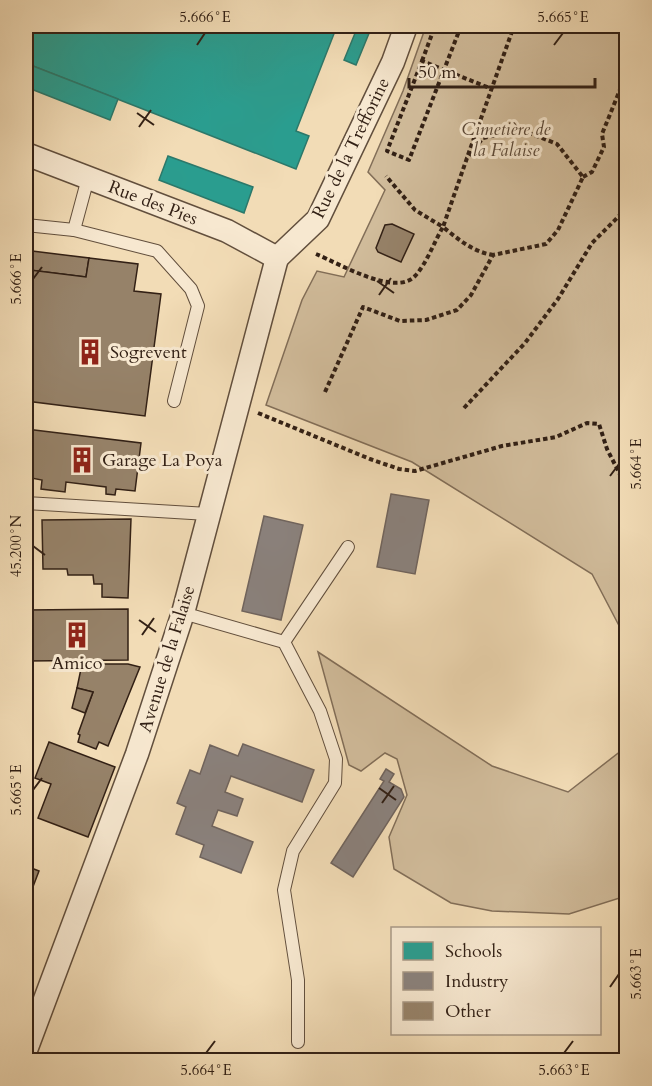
<svg xmlns="http://www.w3.org/2000/svg" width="652" height="1086" viewBox="0 0 652 1086" font-family="Cardo,serif">
<style>
.green{fill:#d1bc9b;stroke:#826e58;stroke-width:1.5}
.schools{fill:#2a9d8f;stroke:#2c786a;stroke-width:1.5}
.industry{fill:#8a817c;stroke:#70645d;stroke-width:1.5}
.building{fill:#968269;stroke:#322015;stroke-width:1.5}
.lines{fill:none;stroke-linecap:round;stroke-linejoin:round}
.lane-casing{stroke:#624f3d;stroke-width:14}
.street-casing{stroke:#624f3d;stroke-width:25}
.path{stroke:#322015;stroke-width:4;stroke-dasharray:4.5 3;stroke-linecap:butt}
.lane{stroke:#f7e8d0;stroke-width:12}
.street{stroke:#f7e8d0;stroke-width:22}
.ticks{fill:none;stroke:#322015;stroke-width:2}
.labels{text-anchor:middle;dominant-baseline:central;stroke-width:6;stroke-linejoin:round;paint-order:stroke}
.park-label{font-size:18px;font-style:italic;fill:#5a4736;stroke:#f7e8d0}
.street-label{font-size:18px;fill:#322015;stroke:#f7e8d0}
.poi-label{font-size:18px;fill:#322015;stroke:#f7e8d0;text-anchor:start}
.neatline{fill:none;stroke:#322015;stroke-width:2}
.ticks-label{font-size:15px;text-anchor:middle;fill:#322015}
</style>
<rect width="100%" height="100%" fill="#f2dcb6"/>
<filter id="stains"><feTurbulence type="fractalNoise" baseFrequency=".00333" numOctaves="4"/><feColorMatrix values="0 0 0 0 .2 0 0 0 0 .09 0 0 0 0 .02 0 0 0 .5 -.17"/></filter>
<radialGradient id="worn" r=".72"><stop offset=".6" stop-color="#630" stop-opacity="0"/><stop offset="1" stop-color="#630" stop-opacity=".3"/></radialGradient>
<!-- green -->
<g class="green">
<polygon points="426,26 626,26 626,639 592,574 412,462 266,405 302,300 317,271 344,277 385,190 368,172 403,91"/>
<polygon points="318,652 492,766 568,792 626,747 626,896 569,914 492,911 451,903 394,869 389,837 407,795 397,759 385,753 361,771 349,765"/>
</g>
<!-- schools -->
<g class="schools">
<polygon points="26,26 337,26 296,131 309,136 296,169 28,64 26,70"/>
<polygon points="358,26 372,26 356,65 344,60"/>
<polygon points="33,66 118,99 110,120 26,87"/>
<polygon points="168,156 253,187 244,213 159,180"/>
</g>
<!-- industry -->
<g class="industry">
<polygon points="391,494 429,500 415,574 377,567"/>
<polygon points="264,516 303,525 281,620 242,611"/>
<polygon points="243,744 314,770 302,802 231,776 225,792 243,799 237,816 218,810 212,826 253,842 241,873 200,857 204,845 176,834 186,807 177,803 190,770 200,774 210,745 238,756"/>
<polygon points="386,769 394,774 389,782 401,789 404,797 353,877 331,863 384,781 380,779"/>
</g>
<!-- building -->
<g class="building">
<polygon points="392,224 414,234 401,262 378,252 376,248 385,225"/>
<polygon points="32,251 89,258 86,277 30,270"/>
<polygon points="89,258 138,264 134,291 161,294 145,416 26,401 26,303 30,270 86,277"/>
<polygon points="26,429 141,443 135,491 116,489 115,495 106,494 106,487 66,482 65,492 41,489 42,480 26,477"/>
<polygon points="131,519 128,598 102,597 102,584 94,584 93,575 68,575 67,569 43,569 42,520"/>
<polygon points="128,609 128,660 26,661 26,610"/>
<polygon points="82,664 128,664 140,667 108,746 99,742 96,749 78,742 80,735 78,734 93,692 77,688"/>
<polygon points="77,688 93,692 85,713 72,708"/>
<polygon points="49,742 115,767 88,837 38,818 51,784 35,778"/>
<polygon points="26,866 39,871 26,905"/>
</g>
<g class="lines">
<!-- lane casing -->
<g class="lane-casing">
<g id="lane">
<polyline points="88,178 74,230 157,251 191,289 198,306 174,401"/>
<polyline points="26,225 74,230"/>
<polyline points="26,503 208,514"/>
<polyline points="183,613 284,642 320,711 336,759 335,783 293,851 284,890 298,980 298,1042"/>
<polyline points="284,642 348,547"/>
</g>
</g>
<!-- street casing -->
<g class="street-casing">
<g id="street">
<polyline points="26,154 227,231 277,258"/>
<polyline points="277,258 318,219 393,62 406,26"/>
<polyline points="26,1050 137,754 183,613 277,258"/>
</g>
</g>
<!-- path -->
<g class="path">
<polyline points="461,26 409,160 387,151 422,61 492,89"/>
<polyline points="422,61 435,26"/>
<polyline points="468,155 514,26"/>
<polyline points="583,177 592,172 604,147 602,134 626,75"/>
<path d="M 316,254 C 340,264 395,297 415,276 C 427,263 434,242 443,227 L 415,210 L 386,176"/>
<path d="M 325,392 L 363,307 L 400,321 L 426,320 L 457,310 L 471,295 L 493,255 L 546,244 L 558,230 L 583,177 L 557,144 L 532,134 L 505,133 L 483,138 L 467,158 L 443,227 C 458,239 473,252 493,255"/>
<polyline points="464,408 525,343 558,299 592,243 626,209"/>
<polyline points="258,413 370,459 399,469 415,471 502,446 556,437 587,423 599,424 607,449 626,486"/>
</g>
<!-- lane -->
<use href="#lane" class="lane"/>
<!-- street -->
<use href="#street" class="street"/>
</g>
<!-- ticks -->
<path class="ticks" d="M 197,45 L 205,33M 554,45 L 563,33M 137,113 L 154,125M 139,127 L 151,110M 33,279 L 42,267M 377,281 L 394,293M 379,295 L 391,278M 610,476 L 619,464M 33,546 L 45,555M 139,620 L 156,632M 142,635 L 154,618M 379,788 L 396,800M 33,790 L 42,778M 382,803 L 394,786M 610,987 L 619,974M 206,1053 L 215,1041M 564,1053 L 573,1041"/>
<!-- icons -->
<defs>
<g id="building-bare" transform="scale(2.07)"><path d="M-4-6H4V6H1V3H-1V6H-4ZM-2.5-4.3h1.7v1.8h-1.7ZM.8-4.3h1.7v1.8H.8ZM-2.5-1h1.7V.8h-1.7ZM.8-1h1.7V.8H.8Z" fill="#8f2418" stroke="#f7e8d0" stroke-width="2.5" paint-order="stroke"/></g>
</defs>
<g fill-rule="evenodd">
<use href="#building-bare" x="90" y="352"/>
<use href="#building-bare" x="82" y="460"/>
<use href="#building-bare" x="77" y="635"/>
</g>
<g class="labels">
<!-- park labels -->
<g class="park-label">
<text x="506" y="129">Cimetière de<tspan x="506" dy="21">la Falaise</tspan></text>
</g>
<!-- street labels -->
<g class="street-label">
<text transform="translate(351 148) rotate(-64)">Rue de la Trefforine</text>
<text transform="translate(153 203) rotate(21)">Rue des Pies</text>
<text transform="translate(167 659) rotate(-73)">Avenue de la Falaise</text>
</g>
<!-- poi labels -->
<g class="poi-label">
<text x="110" y="352">Sogrevent</text>
<text x="102" y="460">Garage La Poya</text>
<text x="77" y="663" text-anchor="middle">Amico</text>
</g>
</g>
<!-- margin -->
<rect width="652" height="1086" fill="none" stroke="#f2dcb6" stroke-width="66"/>
<!-- legend -->
<rect x="391" y="927" width="210" height="108" fill="#f7e8d0" stroke="#a89885" stroke-width="1.5"/>
<rect x="403" y="942" width="30" height="18" fill="#2a9d8f" stroke="#a89885" stroke-width="1.5"/>
<text x="445" y="957" font-size="18" fill="#322015">Schools</text>
<rect x="403" y="972" width="30" height="18" fill="#8a817c" stroke="#a89885" stroke-width="1.5"/>
<text x="445" y="987" font-size="18" fill="#322015">Industry</text>
<rect x="403" y="1002" width="30" height="18" fill="#968269" stroke="#a89885" stroke-width="1.5"/>
<text x="445" y="1017" font-size="18" fill="#322015">Other</text>
<!-- scale -->
<path d="M409 78v9h186v-9" fill="none" stroke="#322015" stroke-width="3"/>
<text x="418" y="78" font-size="18" fill="#322015" stroke="#f7e8d0" stroke-width="4.5" paint-order="stroke">50 m</text>
<rect x="33" y="33" width="586" height="1020" class="neatline"/>
<g class="ticks-label">
<text x="205" y="22">5.666°E</text>
<text x="563" y="22">5.665°E</text>
<text transform="translate(16 279) rotate(-90)" y="5">5.666°E</text>
<text transform="translate(636 464) rotate(-90)" y="5">5.664°E</text>
<text transform="translate(16 546) rotate(-90)" y="5">45.200°N</text>
<text transform="translate(16 790) rotate(-90)" y="5">5.665°E</text>
<text transform="translate(636 974) rotate(-90)" y="5">5.663°E</text>
<text x="206" y="1075">5.664°E</text>
<text x="564" y="1075">5.663°E</text>
</g>
<rect width="100%" height="100%" filter="url(#stains)"/>
<rect width="100%" height="100%" fill="url(#worn)"/>
</svg>
